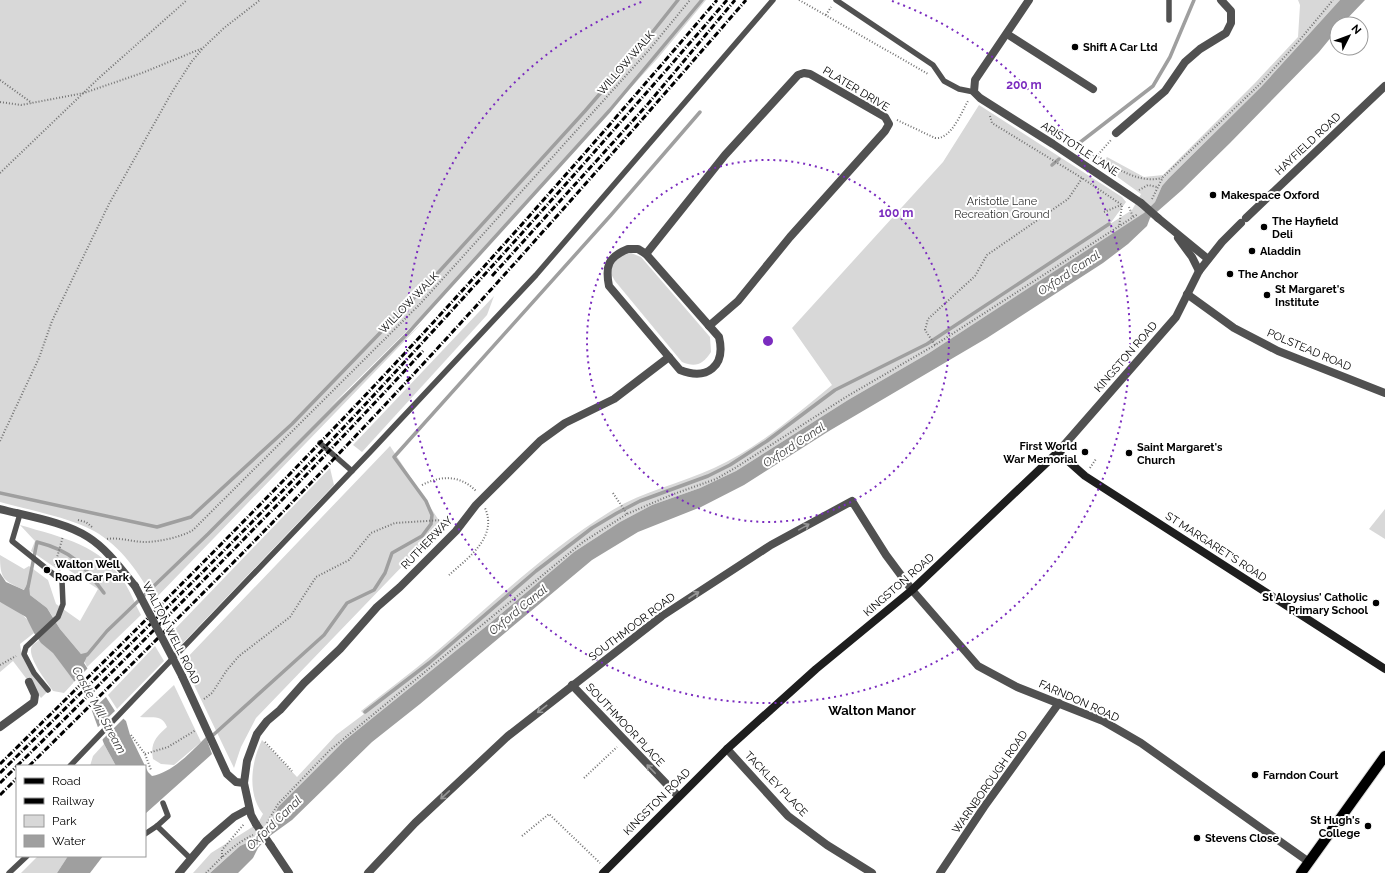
<svg xmlns="http://www.w3.org/2000/svg" width="1385" height="873" viewBox="0 0 1385 873" font-family="Raleway,sans-serif">
<style>
.green{fill:#d8d8d8}
.water{fill:#9f9f9f}
.pier{fill:#fff}
.lines{fill:none;stroke-linecap:round;stroke-linejoin:round}
.stream{stroke:#9f9f9f;stroke-width:3.5}
.primary-casing{stroke:#dbdbdb;stroke-width:12}
.path{stroke:#737373;stroke-width:2;stroke-dasharray:1 2;stroke-linecap:butt}
.lane{stroke:#515151;stroke-width:5.5}
.street{stroke:#515151;stroke-width:8}
.secondary{stroke:#1e1e1e;stroke-width:8}
.primary{stroke:#000;stroke-width:10}
.rail{stroke:#000;stroke-width:3;stroke-dasharray:6 2 1 2;stroke-linecap:butt}
.street-bridge{stroke:#515151;stroke-width:8}
.oneway{stroke:#979797}
.ring{fill:none;stroke:#7b2cbf;stroke-width:2;stroke-dasharray:2 4}
.poi-dot{fill:#000;stroke:#fff;stroke-width:1.5}
.labels{text-anchor:middle;dominant-baseline:central;stroke-width:4;stroke-linejoin:round;paint-order:stroke}
.poi-label{font-size:11px;font-weight:bold;fill:#000;stroke:#fff;text-anchor:start}
.street-label{font-size:11px;fill:#000;stroke:#fff}
.park-label{font-size:11px;fill:#2f2f2f;stroke:#fff}
.water-label{font-size:12px;font-style:italic;fill:#404040;stroke:#fff}
.quarter-label{font-size:13px;font-weight:bold;fill:#000;stroke:#fff}
.centre{fill:#7b2cbf;stroke:#fff;stroke-width:2}
.ring-label{font-size:12px;text-anchor:middle;font-weight:bold;fill:#7b2cbf;stroke:#fff;stroke-width:4;stroke-linejoin:round;paint-order:stroke}
</style>
<rect width="100%" height="100%" fill="#fff"/>
<!-- green -->
<g class="green">
<path d="M 0,0 L 706,0 L 658,58 L 425,313 L 330,407 L 422,323 L 154,600 C 139,573 122,547 94,531 C 68,517 29,510 0,502 Z"/>
<path d="M 1298,0 L 1340,0 L 1261,87 L 1169,178 L 1162,186 L 1155,202 L 1145,213 L 929,353 L 848,400 L 736,471 L 700,488 L 652,505 L 620,522 L 574,552 L 489,624 L 344,741 L 278,807 L 271,823 L 251,841 L 240,846 L 210,873 L 193,873 L 211,853 L 254,826 L 258,823 L 263,814 C 247,794 251,762 262,740 L 297,777 L 336,735 L 364,714 L 361,711 C 386,691 412,672 437,651 C 493,603 547,550 611,511 C 643,491 679,484 714,468 C 756,449 796,415 832,385 L 792,328 L 943,162 L 979,105 L 1122,197 L 1126,202 L 1110,224 L 1132,210 L 1141,194 L 1101,165 L 1107,157 L 1144,177 L 1163,175 L 1255,83 L 1298,37 L 1300,5 Z"/>
<path d="M 623,253 L 631,253 L 641,257 L 710,337 L 711,352 C 703,364 696,368 682,362 L 615,281 L 611,274 L 612,261 Z"/>
<polygon points="494,296 487,315 362,452 353,445"/>
<polygon points="390,446 442,525 256,718 241,747 234,768 183,662"/>
<polygon points="330,468 334,485 180,646 173,631"/>
<polygon points="1385,509 1385,539 1369,529"/>
<path d="M 20,525 C 63,538 101,544 126,585 C 132,595 136,606 141,615 L 87,667 L 81,654 L 60,629 L 51,614 L 47,608 L 30,595 L 29,582 L 25,590 C 3,581 0,579 0,555 L 24,569 L 29,566 L 48,580 L 56,604 L 80,621 L 98,589 L 64,567 L 60,571 L 31,551 L 35,541 Z"/>
<path d="M 0,602 C 15,609 29,615 34,633 L 20,644 C 22,661 35,680 47,692 L 41,698 L 13,661 L 0,672 Z"/>
<path d="M 39,640 L 53,652 L 75,681 L 64,693 L 53,691 C 47,682 26,656 32,646 C 33,644 37,642 39,640 Z"/>
<polygon points="155,646 164,661 117,709 108,695"/>
<path d="M 174,685 L 201,742 L 174,765 L 161,764 L 153,759 C 150,743 156,737 167,727 C 162,714 153,718 140,717 Z"/>
<polygon points="104,744 116,766 90,766 93,756"/>
<polygon points="38,856 68,856 57,873 21,873"/>
</g>
<!-- water -->
<g class="water">
<polygon points="1340,0 1365,0 1342,24 1337,24 1337,30 1319,52 1230,143 1182,190 1150,218 1147,226 1128,244 1103,263 987,338 829,431 744,485 701,507 638,532 592,560 420,704 372,742 292,820 267,838 258,848 253,858 238,873 210,873 240,846 251,841 271,823 278,807 344,741 489,624 574,552 620,522 652,505 700,488 736,471 848,400 929,353 1144,213 1155,202 1162,186 1169,178 1261,87"/>
<path d="M 0,573 L 6,582 L 24,590 L 29,581 L 30,595 L 47,608 L 60,629 L 81,654 L 89,652 L 84,663 L 115,711 L 126,721 L 130,735 L 148,772 L 152,776 C 173,772 191,752 206,737 L 212,754 L 145,814 L 145,766 L 116,766 L 104,744 L 92,711 L 77,685 L 53,653 L 41,643 L 34,633 L 26,617 L 0,602 Z"/>
<polygon points="68,856 103,856 90,873 57,873"/>
</g>
<!-- pier -->
<g class="pier">
<polygon points="89,667 108,695 90,712 73,683"/>
<polygon points="116,710 125,717 101,741 96,729"/>
</g>
<g class="lines">
<!-- stream -->
<g class="stream">
<polyline points="1074,147 1153,86 1170,57 1194,0"/>
<polyline points="1052,165 1059,159"/>
<polyline points="0,493 157,527 191,517 292,424 436,275 585,111 643,44 678,0"/>
<path d="M 28,587 L 37,542 C 73,551 83,565 104,593"/>
<polyline points="87,655 107,631 208,534 408,333 610,110 702,0"/>
<polyline points="365,712 429,663 536,571 592,528 617,513 640,501 708,476 730,465 767,441 835,390 927,344 1109,224"/>
<polyline points="211,737 324,635 347,603 374,590 385,573 392,553 422,536 431,524 432,515 426,501 394,457 611,215 700,112"/>
</g>
<!-- primary casing -->
<g class="primary-casing">
<polyline id="primary" points="1301,873 1385,756"/>
</g>
<!-- path -->
<g class="path">
<polyline points="799,0 928,74"/>
<polyline points="826,15 831,7"/>
<polyline points="0,80 32,103"/>
<polyline points="0,102 21,105 84,93 142,73 203,48"/>
<polyline points="990,116 992,123 1082,178 1122,205 1119,227"/>
<path d="M 897,120 L 935,138 C 951,140 961,113 968,101"/>
<path d="M 1090,157 L 1096,155 C 1115,168 1139,184 1162,178"/>
<polyline points="1094,159 1111,140"/>
<polyline points="0,173 100,77 187,0"/>
<polyline points="1139,190 1148,185 1157,187"/>
<polyline points="1152,199 1163,177 1260,84 1298,42 1333,0"/>
<polyline points="1129,207 1133,217"/>
<polyline points="1104,212 1121,205"/>
<polyline points="935,345 925,330 928,319 975,276 987,255 1068,199 1083,177"/>
<polyline points="0,441 39,358 52,321 109,204 172,92 192,61 204,47 224,28 260,0"/>
<polyline points="1090,468 1096,459"/>
<path d="M 422,485 C 442,475 460,475 476,491"/>
<polyline points="613,493 627,514"/>
<polyline points="78,520 86,522 92,527"/>
<path d="M 107,539 C 120,537 132,542 145,542 C 158,542 182,537 193,530 L 421,303 L 649,50 L 690,0"/>
<polyline points="55,565 63,536"/>
<path d="M 449,575 C 468,558 498,537 485,508"/>
<polyline points="0,665 16,656"/>
<polyline points="204,699 212,693 227,670 239,656 290,617 316,577 349,560 371,533 395,523 442,520 449,526"/>
<polyline points="131,735 145,754 151,770"/>
<polyline points="265,742 292,771"/>
<polyline points="145,754 168,747 196,730"/>
<polyline points="584,778 617,747"/>
<polyline points="267,823 278,804 330,750 583,542 627,514 671,495 716,479 735,468 846,397 935,345 1138,214"/>
<polyline points="522,836 549,814 600,863"/>
<polyline points="222,857 222,850 244,824"/>
<path d="M 206,873 C 220,859 235,843 253,835"/>
</g>
<!-- lane -->
<g class="lane">
<polyline points="836,0 933,65 944,81 959,89 974,92"/>
<polyline points="1169,20 1169,0"/>
<polyline points="320,443 352,471"/>
<polyline points="20,514 12,541 62,581 63,604 58,617 26,647 24,654 34,673 48,690"/>
<polyline points="70,766 371,451 536,275 773,0"/>
<polyline points="157,826 191,859"/>
<polyline points="145,834 157,826 168,816 163,803"/>
<polyline points="9,873 27,856"/>
</g>
<!-- street -->
<g class="street">
<polyline points="1029,0 975,80 974,92 980,98 1053,144 1141,203"/>
<polyline points="1007,34 1093,89"/>
<polyline points="1116,133 1165,91 1185,62 1200,49 1226,33 1231,23 1231,11 1221,0"/>
<polyline points="1158,218 1208,259"/>
<polyline points="1246,218 1385,86"/>
<polyline points="1178,238 1192,257 1199,271"/>
<path d="M 628,249 L 638,249 L 646,254 L 719,337 C 726,366 707,381 680,370 L 609,286 C 605,266 608,257 628,249 Z"/>
<polyline points="646,254 725,155 798,75 804,73 810,74 885,117 889,124 885,131 790,237 738,301 709,326"/>
<polyline points="1187,294 1234,328 1278,351 1385,393"/>
<polyline points="1058,452 1176,317 1199,271 1222,242 1241,223"/>
<path d="M 0,509 C 27,516 65,522 88,537 C 107,549 121,569 135,586"/>
<polyline points="182,676 227,774 236,782 244,783 251,815 256,824"/>
<polyline points="572,685 678,796"/>
<polyline points="0,727 34,702 35,695 29,682"/>
<polyline points="727,749 788,816 827,845 872,873"/>
<polyline points="244,783 247,761 257,734 267,721 280,710 304,683 340,649 377,607 400,587 456,531 476,505 540,441 565,423 614,399 669,357"/>
<polyline points="271,846 289,873"/>
<polyline points="179,873 206,841 234,817 249,809"/>
<polyline points="368,873 415,823 508,736 662,616 771,545 852,501 886,555 912,590 978,666 1017,687 1103,721 1141,743 1309,862"/>
<polyline points="940,873 984,807 1059,703"/>
</g>
<!-- secondary -->
<polyline class="secondary" points="603,873 727,749 816,669 912,590 1058,452 1085,476 1385,669"/>
<!-- primary -->
<use href="#primary" class="primary"/>
<!-- rail -->
<g class="rail">
<polyline points="492,276 647,105 735,0"/>
<path d="M 0,764 C 114,652 227,540 338,424 C 469,287 594,144 717,0"/>
<path d="M 17,766 C 155,630 292,493 423,351"/>
<path d="M 29,766 C 136,660 244,554 348,444 C 485,300 616,150 746,0"/>
<path d="M 0,773 C 116,658 233,544 346,425 C 476,286 603,144 727,0"/>
<polyline points="0,783 17,766"/>
<polyline points="0,795 17,778"/>
</g>
<!-- street-bridge -->
<g class="street-bridge">
<polyline points="1141,203 1158,218"/>
<polyline points="135,586 182,676"/>
<polyline points="256,824 271,846"/>
</g>
</g>
<!-- one-way arrows -->
<defs><path id="oneway-shaft" d="M-6 0H5M1.5-3L5.5 0L1.5 3" fill="none" stroke-width="1.6" stroke-linecap="round" stroke-linejoin="round"/></defs>
<g class="oneway">
<use href="#oneway-shaft" transform="translate(804 527) rotate(-29)"/>
<use href="#oneway-shaft" transform="translate(694 595) rotate(-33)"/>
<use href="#oneway-shaft" transform="translate(542 709) rotate(142)"/>
<use href="#oneway-shaft" transform="translate(651 769) rotate(-134)"/>
<use href="#oneway-shaft" transform="translate(445 795) rotate(137)"/>
</g>
<!-- distance rings -->
<g class="ring">
<circle cx="768" cy="341" r="181"/>
<path d="M892 1A362 362 0 1 1 644 1"/>
</g>
<!-- markers -->
<g class="poi-dot">
<circle cx="1075" cy="47" r="4"/>
<circle cx="1213" cy="195" r="4"/>
<circle cx="1264" cy="227" r="4"/>
<circle cx="1252" cy="251" r="4"/>
<circle cx="1230" cy="274" r="4"/>
<circle cx="1267" cy="295" r="4"/>
<circle cx="1085" cy="452" r="4"/>
<circle cx="1129" cy="453" r="4"/>
<circle cx="47" cy="570" r="4"/>
<circle cx="1376" cy="603" r="4"/>
<circle cx="1255" cy="775" r="4"/>
<circle cx="1368" cy="826" r="4"/>
<circle cx="1197" cy="838" r="4"/>
</g>
<g class="labels">
<!-- poi labels -->
<g class="poi-label">
<text x="1083" y="47">Shift A Car Ltd</text>
<text x="1221" y="195">Makespace Oxford</text>
<text x="1272" y="221">The Hayfield<tspan x="1272" dy="13">Deli</tspan></text>
<text x="1260" y="251">Aladdin</text>
<text x="1238" y="274">The Anchor</text>
<text x="1275" y="289">St Margaret's<tspan x="1275" dy="13">Institute</tspan></text>
<text x="1077" y="446" text-anchor="end">First World<tspan x="1077" dy="13">War Memorial</tspan></text>
<text x="1137" y="447">Saint Margaret's<tspan x="1137" dy="13">Church</tspan></text>
<text x="55" y="564">Walton Well<tspan x="55" dy="13">Road Car Park</tspan></text>
<text x="1368" y="597" text-anchor="end">St Aloysius' Catholic<tspan x="1368" dy="13">Primary School</tspan></text>
<text x="1263" y="775">Farndon Court</text>
<text x="1360" y="820" text-anchor="end">St Hugh's<tspan x="1360" dy="13">College</tspan></text>
<text x="1205" y="838">Stevens Close</text>
</g>
<!-- street labels -->
<g class="street-label">
<text transform="translate(626 63) rotate(-49)">WILLOW WALK</text>
<text transform="translate(856 89) rotate(31)">PLATER DRIVE</text>
<text transform="translate(1308 144) rotate(-43)">HAYFIELD ROAD</text>
<text transform="translate(1080 149) rotate(33)">ARISTOTLE LANE</text>
<text transform="translate(409 303) rotate(-46)">WILLOW WALK</text>
<text transform="translate(1309 350) rotate(23)">POLSTEAD ROAD</text>
<text transform="translate(1126 357) rotate(-49)">KINGSTON ROAD</text>
<text transform="translate(427 543) rotate(-46)">RUTHERWAY</text>
<text transform="translate(1216 547) rotate(33)">ST MARGARET'S ROAD</text>
<text transform="translate(899 585) rotate(-41)">KINGSTON ROAD</text>
<text transform="translate(632 627) rotate(-37)">SOUTHMOOR ROAD</text>
<text transform="translate(171 633) rotate(63)">WALTON WELL ROAD</text>
<text transform="translate(1079 701) rotate(24)">FARNDON ROAD</text>
<text transform="translate(625 725) rotate(47)">SOUTHMOOR PLACE</text>
<text transform="translate(990 782) rotate(-55)">WARNBOROUGH ROAD</text>
<text transform="translate(776 784) rotate(46)">TACKLEY PLACE</text>
<text transform="translate(657 802) rotate(-45)">KINGSTON ROAD</text>
</g>
<!-- park labels -->
<g class="park-label">
<text x="1002" y="201">Aristotle Lane<tspan x="1002" dy="13">Recreation Ground</tspan></text>
</g>
<!-- water labels -->
<g class="water-label">
<text transform="translate(1069 273) rotate(-33)">Oxford Canal</text>
<text transform="translate(794 445) rotate(-33)">Oxford Canal</text>
<text transform="translate(518 610) rotate(-39)">Oxford Canal</text>
<text transform="translate(99 710) rotate(61)">Castle Mill Stream</text>
<text transform="translate(274 823) rotate(-44)">Oxford Canal</text>
</g>
<!-- quarter labels -->
<g class="quarter-label">
<text x="872" y="710">Walton Manor</text>
</g>
</g>
<circle cx="768" cy="341" r="6" class="centre"/>
<g class="ring-label">
<text x="1024" y="89">200 m</text>
<text x="896" y="217">100 m</text>
</g>
<!-- legend -->
<rect x="16" y="765" width="130" height="92" fill="#ffffff" stroke="#999999"/>
<rect x="24" y="778" width="20" height="6" fill="#000000" stroke="#999999"/>
<text x="52" y="785" font-size="12" fill="#000000">Road</text>
<rect x="24" y="798" width="20" height="6" fill="#000000" stroke="#999999"/>
<text x="52" y="805" font-size="12" fill="#000000">Railway</text>
<rect x="24" y="815" width="20" height="12" fill="#d8d8d8" stroke="#999999"/>
<text x="52" y="825" font-size="12" fill="#000000">Park</text>
<rect x="24" y="835" width="20" height="12" fill="#9f9f9f" stroke="#999999"/>
<text x="52" y="845" font-size="12" fill="#000000">Water</text>
<!-- north arrow -->
<g transform="translate(1349 36) rotate(48)"><circle r="19" fill="#ffffff" stroke="#999999"/>
<path d="M0-3L7 15L0 10L-7 15Z" fill="#000000"/>
<text y="-6" font-size="11" font-weight="bold" text-anchor="middle" fill="#000000">N</text>
</g>
</svg>
